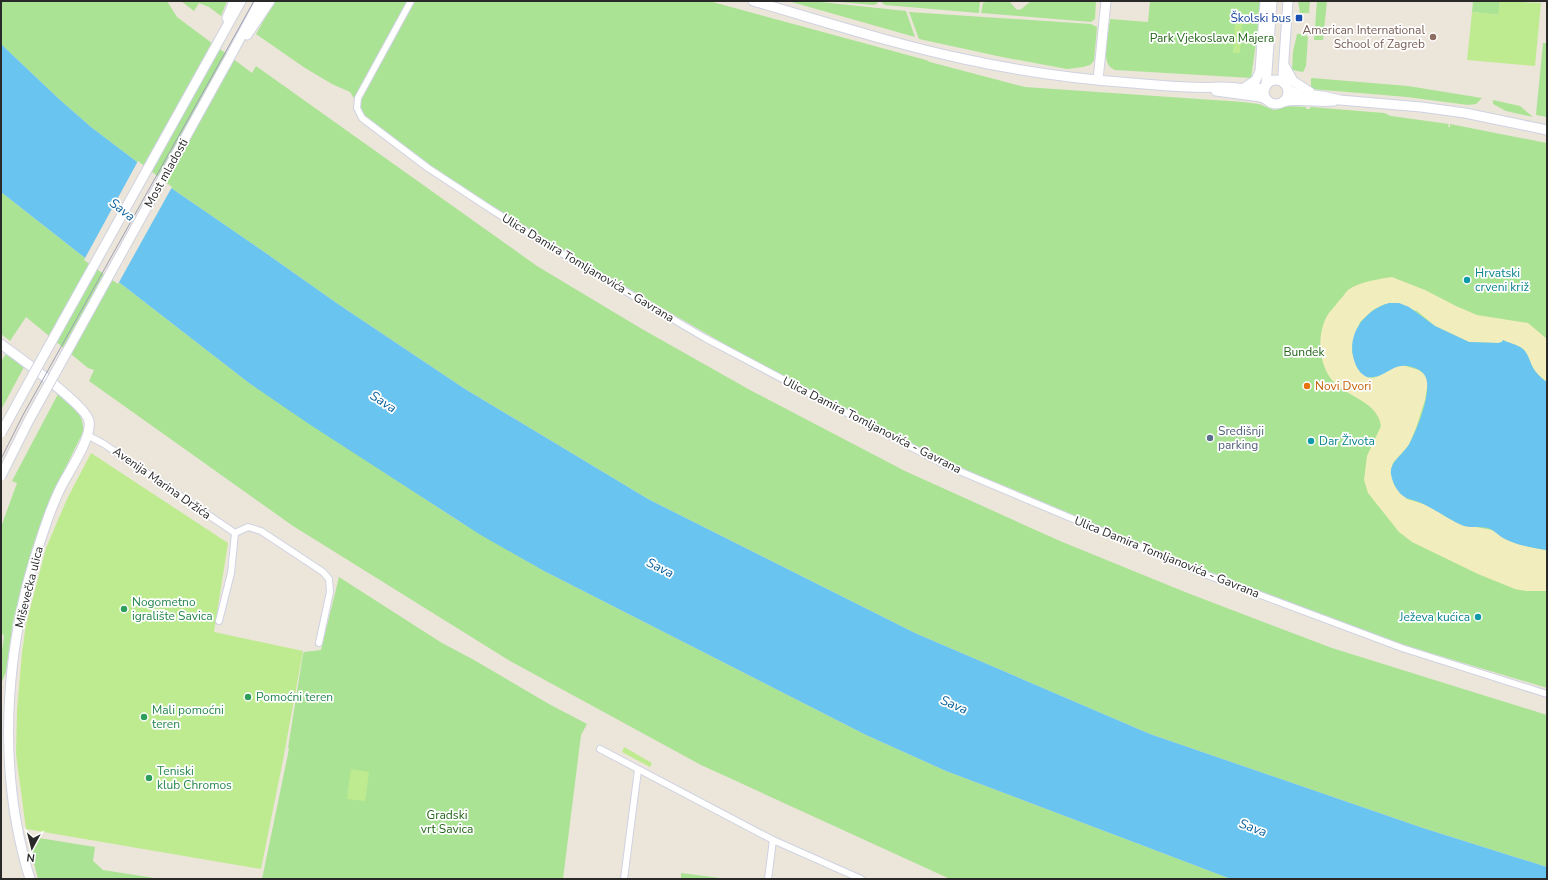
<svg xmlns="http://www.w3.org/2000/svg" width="1548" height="880" viewBox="0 0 1548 880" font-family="'Nunito Sans',sans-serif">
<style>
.green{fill:#abe395}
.sand{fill:#f2edbc}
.pitch{fill:#bfeb90}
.water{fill:#6ac4f0}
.pier{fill:#ece5da}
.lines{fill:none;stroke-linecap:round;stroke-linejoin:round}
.street-casing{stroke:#cfd2e2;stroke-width:8}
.secondary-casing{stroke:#cfd2e2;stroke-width:11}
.street{stroke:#fff;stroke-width:6}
.secondary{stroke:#fff;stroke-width:9}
.tram{stroke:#9d9fb4;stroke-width:1}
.secondary-bridge-casing{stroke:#cfd2e2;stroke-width:11;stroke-linecap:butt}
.secondary-bridge{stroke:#fff;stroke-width:9}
.transit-dot{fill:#1a4fb4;stroke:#fff;stroke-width:1.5}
.education-dot{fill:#8d6e63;stroke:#fff;stroke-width:1.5}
.culture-dot{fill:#0f9aa8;stroke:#fff;stroke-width:1.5}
.food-dot{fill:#e8710a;stroke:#fff;stroke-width:1.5}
.service-dot{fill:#5c6f8a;stroke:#fff;stroke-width:1.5}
.leisure-dot{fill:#2e9e5b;stroke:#fff;stroke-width:1.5}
.labels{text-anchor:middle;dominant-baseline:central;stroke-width:3.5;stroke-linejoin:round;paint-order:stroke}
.transit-label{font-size:12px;fill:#164399;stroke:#fff;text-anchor:end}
.education-label{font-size:12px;fill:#785e54;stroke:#fff;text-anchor:end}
.park-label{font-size:12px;fill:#236618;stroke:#fff}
.street-label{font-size:12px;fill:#292929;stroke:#fff}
.culture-label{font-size:12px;fill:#0d838f;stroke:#fff;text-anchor:start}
.food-label{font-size:12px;fill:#c56008;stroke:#fff;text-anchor:start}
.service-label{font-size:12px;fill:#4e5e75;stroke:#fff;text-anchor:start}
.leisure-label{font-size:12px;fill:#27864d;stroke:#fff;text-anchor:start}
.water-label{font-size:13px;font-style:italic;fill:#0b609b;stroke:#fff}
</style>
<rect width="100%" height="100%" fill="#ece5da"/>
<!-- green -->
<g class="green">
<polygon points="1,1 167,1 177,17 252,73 256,66 537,266 642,329 750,390 905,471 1060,541 1185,592 1332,648 1547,715 1547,867 1423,828 1150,734 915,633 648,499 465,389 338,304 260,249 174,190 91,127 59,99 1,44"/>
<polygon points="181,1 227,1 221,16 209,7 199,3 194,11"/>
<polygon points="275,1 709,1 926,60 930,62 1025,87 1243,102 1259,104 1274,110 1288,106 1306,107 1306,109 1309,109 1311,107 1384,113 1391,116 1449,124 1448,127 1450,127 1450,124 1547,143 1547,688 1397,643 1203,572 1188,564 1005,486 955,467 752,360 576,258 491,207 424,162 368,120 350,92 332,84 305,68 256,34"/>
<polygon points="788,1 811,1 906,11 915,37"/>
<polygon points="829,1 878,1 877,4 873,5"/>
<polygon points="883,1 980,1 979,13 885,5 882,3"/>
<polygon points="989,1 1009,1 1017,10 1018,9 1020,10 1031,1 1096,1 1095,19 1091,22 981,13 983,3"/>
<path d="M 1150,1 L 1262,1 L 1251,78 L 1115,70 C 1112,68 1109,67 1108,64 C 1103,56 1109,29 1110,19 L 1148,22 Z"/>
<polygon points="1298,1 1310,1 1309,13 1300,13"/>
<polygon points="1317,1 1327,1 1323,40 1314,40"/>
<polygon points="1473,1 1500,1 1499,15 1472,12"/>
<polygon points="909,12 1091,24 1097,27 1094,61 1090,65 1083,67 1067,69 1002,57 919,39"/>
<polygon points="1297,34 1303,34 1308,37 1306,66 1303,72 1292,70 1293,52"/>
<polygon points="1543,43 1547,43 1547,117 1536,115"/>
<polygon points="1312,78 1408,86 1482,98 1476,104 1468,105 1407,97 1311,89 1311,79"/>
<polygon points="1493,100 1520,106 1533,117 1506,111 1493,104"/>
<polygon points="1,192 80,254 120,283 249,383 457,520 544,571 866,735 946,771 1231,879 950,879 701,765 510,661 293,526 89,381 94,370 88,368 26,317 10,341 1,334"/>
<polygon points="6,354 24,367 1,410 1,361"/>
<path d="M 58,394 C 71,405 85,413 83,432 L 59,481 L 32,549 L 13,621 L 6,672 L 1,684 L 1,657 L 4,636 L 1,632 L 1,527 L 17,483 L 12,481 Z"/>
<polygon points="339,577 442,643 474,660 549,704 587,724 581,735 563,879 262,879 288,754 289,748 288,748 303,654 304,652 321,650"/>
<polygon points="27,836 95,847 93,861 103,870 161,879 38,879"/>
<polygon points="681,873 728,879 681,879"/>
</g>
<!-- sand -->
<path class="sand" d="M 1392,277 L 1425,290 L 1456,306 L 1477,315 L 1528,323 L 1547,339 L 1547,382 C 1541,378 1535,372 1532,366 C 1529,360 1528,354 1523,349 C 1517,344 1509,344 1503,340 L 1502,342 L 1498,343 L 1469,342 L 1435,326 L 1417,311 L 1385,304 L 1373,310 L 1360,322 L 1353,343 L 1352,352 L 1358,368 L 1367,377 L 1373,378 L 1382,374 L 1395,367 L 1402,365 L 1419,370 L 1424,374 L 1428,381 L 1425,400 L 1416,428 L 1409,445 L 1393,463 L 1391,470 L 1394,484 L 1407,499 L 1427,505 L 1446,516 L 1476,527 L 1492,530 L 1511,541 L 1529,547 L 1547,550 L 1547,591 L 1526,591 L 1515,589 L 1478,574 L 1412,542 L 1399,532 L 1368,493 L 1364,480 L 1367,456 L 1381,426 C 1378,401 1346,397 1332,380 C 1318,363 1317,334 1327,316 C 1330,311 1335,306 1338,302 C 1342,298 1345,293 1348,290 C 1358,282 1379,279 1392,277 Z"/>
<!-- pitch -->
<g class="pitch">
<polygon points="1500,1 1541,3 1535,66 1467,60 1472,12 1498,15"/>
<polygon points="1235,23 1242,23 1240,53 1233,53"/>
<polygon points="91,453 228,543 214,632 303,651 283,760 261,869 26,829 16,754 17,710 22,653 26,624 46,548 67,499"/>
<polygon points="624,747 652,763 650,767 622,752"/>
<polygon points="351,769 369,772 365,801 347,799"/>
</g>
<!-- water -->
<g class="water">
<polygon points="1,44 59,99 91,127 174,190 260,249 338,304 465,389 648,499 915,633 1150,734 1423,828 1547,867 1547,879 1231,879 946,771 866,735 544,571 479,534 309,424 249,383 120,283 80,254 1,192"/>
<path d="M 1389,303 L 1399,303 L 1409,307 L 1435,326 L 1469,342 L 1498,343 L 1502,342 L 1503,340 C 1508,343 1517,344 1523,349 C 1528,354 1529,359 1532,366 C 1535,372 1541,378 1547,382 L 1547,550 C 1533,548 1515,545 1503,538 C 1498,535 1494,530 1488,528 C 1480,526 1472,528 1464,526 C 1448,520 1433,507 1416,501 C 1410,499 1406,499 1402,495 C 1396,490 1392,481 1391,474 C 1389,463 1402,455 1408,446 C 1416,433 1436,385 1423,373 C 1420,370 1416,368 1412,367 C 1391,361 1386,380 1367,377 C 1360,374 1356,367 1354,360 C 1346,334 1365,310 1389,303 Z"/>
</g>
<!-- pier -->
<polygon class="pier" points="138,161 172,187 118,284 84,260"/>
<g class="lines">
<!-- street casing -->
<g class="street-casing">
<g id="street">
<polyline points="411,1 358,98 357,108 362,118 428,168 492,210 574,261 705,338 945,465 1199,572 1402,648 1547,694"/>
<polyline points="87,435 104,444 235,533 231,573 219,621"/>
<polyline points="235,533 248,527 261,531 323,572 329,579 330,592 319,643"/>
<polyline points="600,749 773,840 861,879"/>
<polyline points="624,879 638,770"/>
<polyline points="768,879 773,840"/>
</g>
</g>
<!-- secondary casing -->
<g class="secondary-casing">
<g id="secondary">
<path d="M 753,1 C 823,21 893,44 964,59 C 1019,71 1076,79 1132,83 C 1161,85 1191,89 1220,87 C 1234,86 1251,92 1265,87"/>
<polyline points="227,18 234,1"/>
<polyline points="247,35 270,1"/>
<polyline points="1284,65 1293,81 1310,92"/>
<circle cx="1276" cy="92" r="12"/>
<polyline points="1098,80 1106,1"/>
<polyline points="1285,84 1283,73 1288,1"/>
<polyline points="1266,86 1272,1"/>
<polyline points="1244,88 1256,80 1260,71 1265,1"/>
<polyline points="1288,89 1295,93 1323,96 1340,100 1421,107 1465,113 1547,130"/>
<polyline points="1216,91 1261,97 1267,100"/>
<path d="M 1283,102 C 1300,98 1317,103 1334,101"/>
<path d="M 1,344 C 18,357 85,404 89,421 C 92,438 69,471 61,487 C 56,497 52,507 48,518 C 39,544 30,571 24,598 C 3,690 2,789 30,879"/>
<polyline points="39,364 241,1"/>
<polyline points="54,375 230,57 260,1"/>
</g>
</g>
<!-- street -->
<use href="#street" class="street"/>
<!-- secondary -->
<use href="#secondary" class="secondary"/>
<!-- tram -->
<polyline class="tram" points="1,459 23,415 254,1"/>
<!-- secondary-bridge casing -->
<g class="secondary-bridge-casing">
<g id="secondary-bridge">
<polyline points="1,433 39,364"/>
<polyline points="1,476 29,420 54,375"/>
</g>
</g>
<!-- secondary-bridge -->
<use href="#secondary-bridge" class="secondary-bridge"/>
</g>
<!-- markers -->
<rect class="transit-dot" x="1295" y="14" width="8" height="8" rx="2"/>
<circle class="education-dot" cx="1433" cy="37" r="4"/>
<g class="culture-dot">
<circle cx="1467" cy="280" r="4"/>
<circle cx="1311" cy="441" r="4"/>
<circle cx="1478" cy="617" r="4"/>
</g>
<circle class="food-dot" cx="1307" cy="386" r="4"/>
<circle class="service-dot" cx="1210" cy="438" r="4"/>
<g class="leisure-dot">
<circle cx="124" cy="609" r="4"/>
<circle cx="248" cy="697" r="4"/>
<circle cx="144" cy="717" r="4"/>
<circle cx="149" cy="778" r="4"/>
</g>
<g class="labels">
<!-- transit labels -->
<g class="transit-label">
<text x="1291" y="18">Školski bus</text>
</g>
<!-- education labels -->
<g class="education-label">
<text x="1425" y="30">American International<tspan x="1425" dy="14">School of Zagreb</tspan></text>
</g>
<!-- park labels -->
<g class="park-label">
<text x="1212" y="38">Park Vjekoslava Majera</text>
<text x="1304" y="352">Bundek</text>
<text x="447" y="815">Gradski<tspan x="447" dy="14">vrt Savica</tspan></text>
</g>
<!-- street labels -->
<g class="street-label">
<text transform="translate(166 173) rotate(-61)">Most mladosti</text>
<text transform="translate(588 268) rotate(31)">Ulica Damira Tomljanovića - Gavrana</text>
<text transform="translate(872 425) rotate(27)">Ulica Damira Tomljanovića - Gavrana</text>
<text transform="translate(162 483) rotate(35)">Avenija Marina Držića</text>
<text transform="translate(1167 557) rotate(22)">Ulica Damira Tomljanovića - Gavrana</text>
<text transform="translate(29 587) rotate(-76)">Miševečka ulica</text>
</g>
<!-- culture labels -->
<g class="culture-label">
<text x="1475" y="273">Hrvatski<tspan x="1475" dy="14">crveni križ</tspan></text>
<text x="1319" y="441">Dar Života</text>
<text x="1470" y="617" text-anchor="end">Ježeva kućica</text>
</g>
<!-- food labels -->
<g class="food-label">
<text x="1315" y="386">Novi Dvori</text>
</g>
<!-- service labels -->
<g class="service-label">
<text x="1218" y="431">Središnji<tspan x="1218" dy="14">parking</tspan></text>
</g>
<!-- leisure labels -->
<g class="leisure-label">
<text x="132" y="602">Nogometno<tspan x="132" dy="14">igralište Savica</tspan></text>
<text x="256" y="697">Pomoćni teren</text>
<text x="152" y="710">Mali pomoćni<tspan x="152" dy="14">teren</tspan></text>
<text x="157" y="771">Teniski<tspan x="157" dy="14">klub Chromos</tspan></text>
</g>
<!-- water labels -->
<g class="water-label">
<text transform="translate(122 210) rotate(38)">Sava</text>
<text transform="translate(383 402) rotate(33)">Sava</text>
<text transform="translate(660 568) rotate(27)">Sava</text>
<text transform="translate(954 705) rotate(23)">Sava</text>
<text transform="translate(1253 828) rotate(21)">Sava</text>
</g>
</g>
<!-- border -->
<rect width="1548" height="880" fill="none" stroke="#292929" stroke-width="4"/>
<!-- north arrow -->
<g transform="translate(32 848) rotate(187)" stroke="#ffffff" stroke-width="3" paint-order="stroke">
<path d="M0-3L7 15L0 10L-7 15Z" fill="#292929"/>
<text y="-6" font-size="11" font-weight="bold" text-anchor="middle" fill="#292929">N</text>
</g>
</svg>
